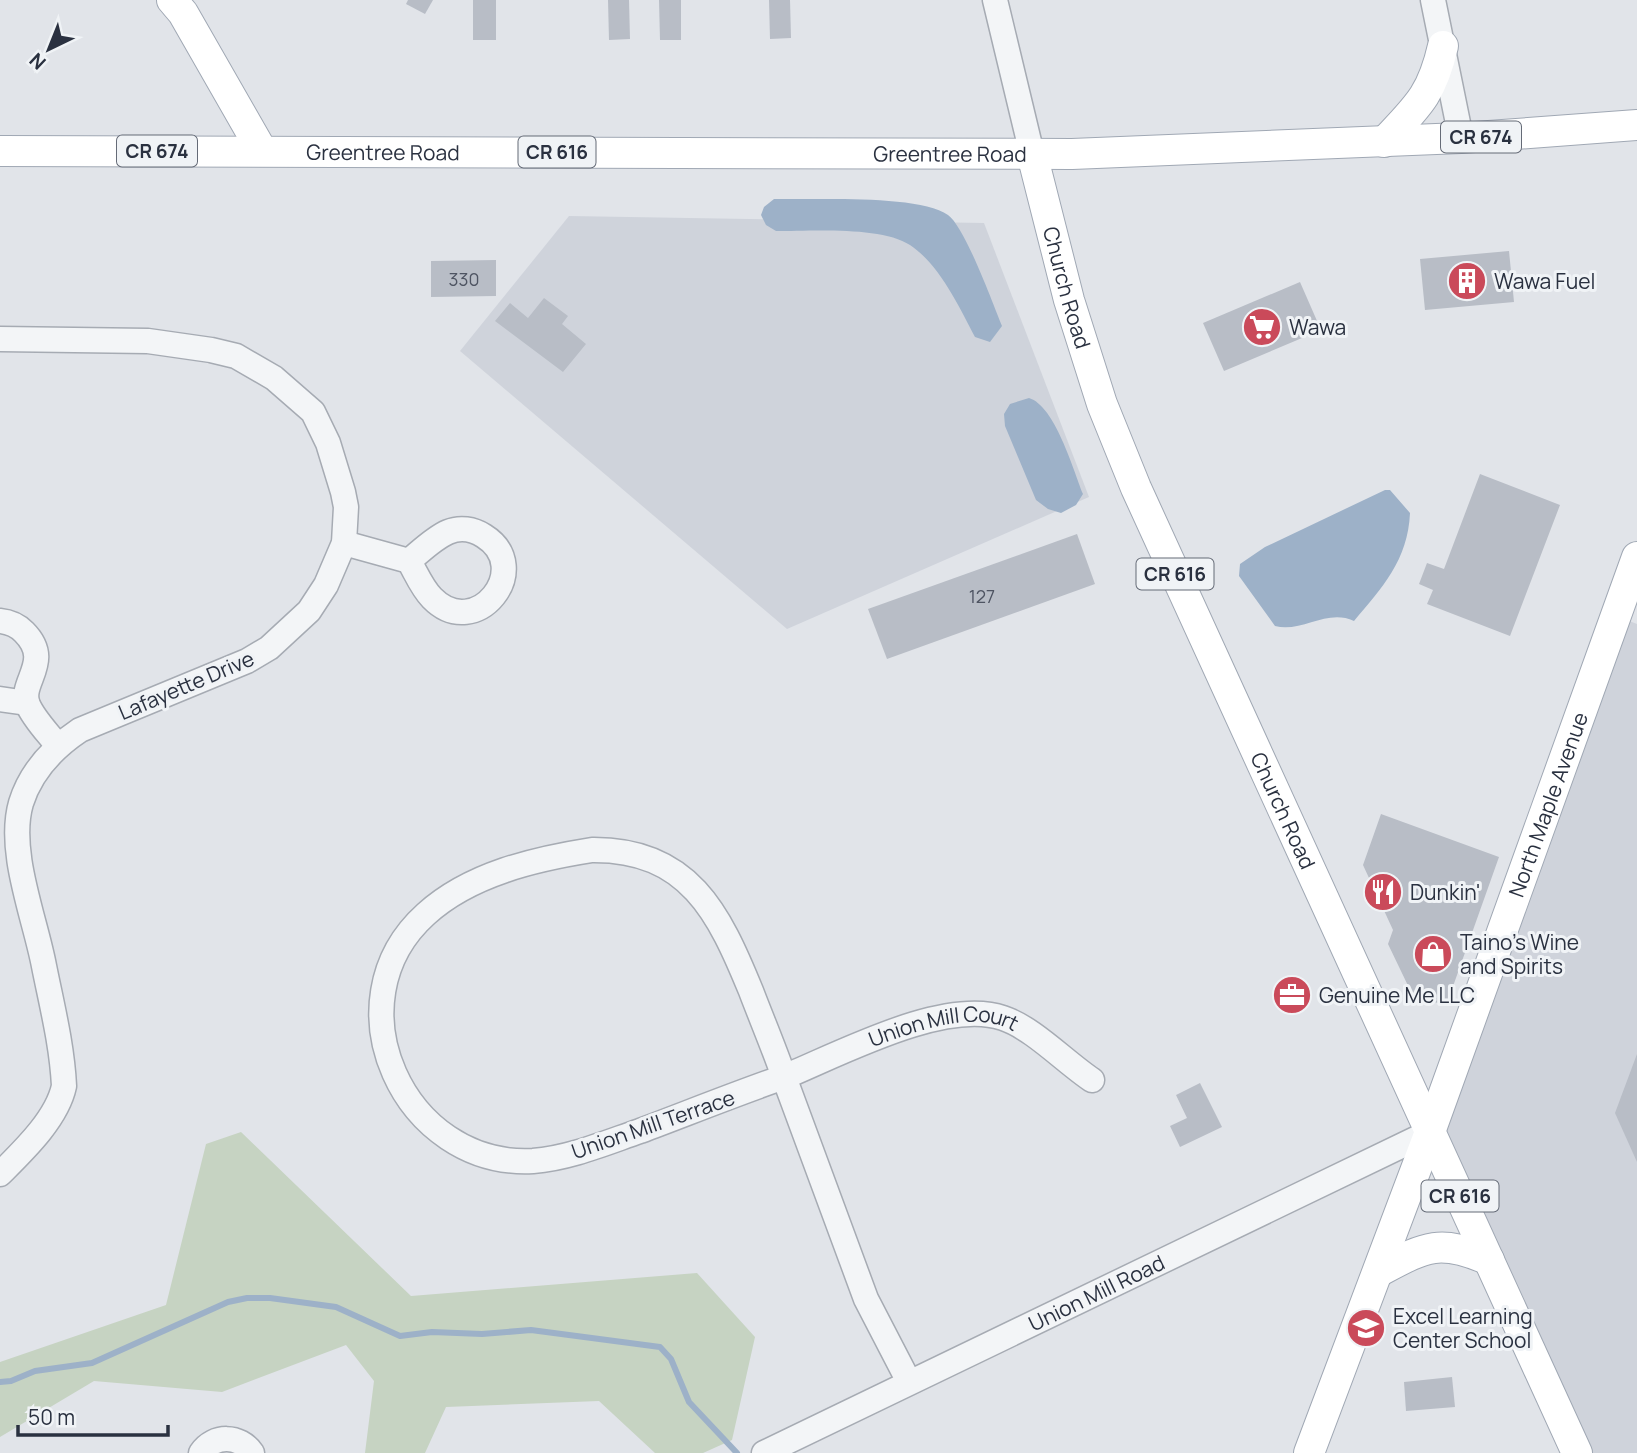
<svg xmlns="http://www.w3.org/2000/svg" width="1637" height="1453" viewBox="0 0 1637 1453" font-family="Manrope,sans-serif">
<style>
.built{fill:#cfd3db}
.green{fill:#c6d3c2}
.water{fill:#9db1c8}
.lines{fill:none;stroke-linecap:round;stroke-linejoin:round}
.stream{stroke:#9db1c8;stroke-width:6}
.building{fill:#b8bdc6}
.minor-casing{stroke:#a6abb3;stroke-width:27}
.major-casing{stroke:#a0a8b4;stroke-width:32}
.minor{stroke:#f3f5f7;stroke-width:24}
.major{stroke:#fff;stroke-width:30}
.labels{text-anchor:middle;dominant-baseline:central;stroke-width:6;stroke-linejoin:round;paint-order:stroke}
.number-label{font-size:18px;fill:#4e5462}
.shield{fill:#f0f3f6;stroke:#656b77;stroke-width:2}
.shield-label{font-size:19px;font-weight:bold;fill:#2a3140}
.street-label{font-size:21px;fill:#2a3140;stroke:#f0f3f6}
.poi-label{font-size:21px;fill:#2a3140;stroke:#f0f3f6;text-anchor:start}
</style>
<rect width="100%" height="100%" fill="#e1e4e9"/>
<!-- built -->
<g class="built">
<polygon points="569,216 984,223 1089,497 787,629 460,351"/>
<polygon points="1616,616 1637,624 1637,1453 1577,1453 1430,1132"/>
</g>
<!-- green -->
<polygon class="green" points="241,1132 411,1296 697,1273 755,1337 732,1440 703,1453 655,1453 599,1401 446,1407 425,1453 365,1453 374,1381 346,1345 222,1392 94,1381 0,1437 0,1362 166,1305 206,1144"/>
<!-- water -->
<g class="water">
<path d="M 774,199 C 812,200 919,194 948,215 C 965,227 993,304 1002,326 L 990,342 L 975,337 C 959,307 940,265 910,245 C 882,226 811,231 776,231 L 766,225 L 761,215 L 764,207 Z"/>
<path d="M 1029,398 C 1055,406 1073,469 1083,494 L 1076,505 L 1061,513 L 1048,509 L 1036,500 L 1005,426 L 1004,414 L 1010,404 Z"/>
<path d="M 1385,490 L 1390,490 L 1410,513 C 1408,560 1382,588 1354,621 C 1327,608 1302,633 1275,626 L 1239,576 L 1240,564 L 1265,547 Z"/>
</g>
<g class="lines">
<!-- stream -->
<polyline class="stream" points="0,1382 11,1381 35,1371 92,1363 228,1302 247,1298 270,1298 336,1307 400,1336 432,1332 482,1334 531,1330 660,1347 671,1359 689,1402 737,1453"/>
</g>
<!-- building -->
<g class="building">
<polygon points="408,0 433,0 425,14 406,4"/>
<rect x="473" y="0" width="23" height="40"/>
<polygon points="608,0 629,0 630,39 609,40"/>
<polygon points="659,0 681,0 681,40 660,40"/>
<polygon points="769,0 790,0 791,38 770,39"/>
<polygon points="1509,251 1514,302 1425,310 1420,259"/>
<polygon points="496,260 496,296 431,297 431,261"/>
<polygon points="1300,282 1321,330 1224,371 1203,323"/>
<polygon points="544,298 568,316 562,324 586,344 563,372 495,321 510,303 528,318"/>
<polygon points="1480,474 1560,505 1510,636 1427,604 1433,590 1419,584 1427,563 1444,569"/>
<polygon points="1077,534 1095,584 887,659 868,609"/>
<polygon points="1381,814 1499,857 1446,1006 1412,994 1388,944 1393,930 1363,865"/>
<polygon points="1637,1054 1637,1162 1615,1113"/>
<polygon points="1200,1083 1222,1127 1180,1147 1170,1126 1187,1118 1176,1095"/>
<polygon points="1452,1377 1455,1407 1406,1411 1404,1382"/>
</g>
<g class="lines">
<!-- minor casing -->
<g class="minor-casing">
<g id="minor">
<polyline points="995,0 1032,154"/>
<polyline points="1433,0 1461,138"/>
<path d="M 0,339 L 148,341 L 211,350 L 236,356 L 274,378 L 313,412 L 328,443 L 343,492 L 346,507 L 344,543 L 326,585 L 309,611 L 269,648 L 247,661 L 80,730 C 53,748 31,771 21,803 C 7,851 35,918 44,966 C 52,1006 62,1045 64,1086 C 57,1119 23,1151 0,1174"/>
<path d="M 344,543 L 409,561 C 421,551 434,538 448,532 C 460,527 473,529 484,536 C 535,568 476,643 432,598 C 422,588 416,573 409,561"/>
<path d="M 0,621 C 10,622 17,625 24,632 C 54,662 18,682 28,705 C 34,719 48,733 57,745"/>
<polyline points="0,699 27,703"/>
<path d="M 592,850 C 689,849 719,913 751,991 C 762,1020 774,1048 784,1077 C 735,1094 688,1113 640,1131 C 605,1143 570,1158 533,1161 C 404,1168 328,1002 426,914 C 470,874 535,859 592,850 Z"/>
<path id="s1" d="M 909,1382 L 866,1299 L 784,1077 C 840,1054 944,998 1003,1018 C 1033,1028 1065,1062 1092,1080"/>
<path d="M 201,1453 C 214,1434 240,1435 252,1453"/>
<path id="s2" d="M 764,1453 L 1430,1132"/>
</g>
</g>
<!-- major casing -->
<g class="major-casing">
<g id="major">
<polyline points="172,0 183,13 262,151"/>
<path d="M 1384,142 C 1417,107 1432,95 1443,46"/>
<path id="s3" d="M 0,151 L 1072,154 L 1461,138 L 1637,125"/>
<path id="s4" d="M 1032,154 L 1069,300 L 1102,404 L 1136,488 L 1577,1453"/>
<path d="M 1378,1272 C 1425,1247 1438,1238 1489,1260"/>
<path id="s5" d="M 1309,1453 L 1430,1132 L 1637,557"/>
</g>
</g>
<!-- minor -->
<use href="#minor" class="minor"/>
<!-- major -->
<use href="#major" class="major"/>
</g>
<!-- icons -->
<defs>
<g id="building-disc" transform="scale(2.0125)"><circle r="9.5" fill="#ca4a5a" stroke="#f0f3f6"/><path d="M-4-6H4V6H1V3H-1V6H-4ZM-2.5-4.3h1.7v1.8h-1.7ZM.8-4.3h1.7v1.8H.8ZM-2.5-1h1.7V.8h-1.7ZM.8-1h1.7V.8H.8Z" fill="#fff"/></g>
<g id="supermarket-disc" transform="scale(2.0125)"><circle r="9.5" fill="#ca4a5a" stroke="#f0f3f6"/><path d="M-6-5.5h2.5l.6 2H6L4.5 2H-2.5L-4.4-4H-6ZM-1.5 3.2a1.3 1.3 0 1 0 .1 0ZM3 3.2a1.3 1.3 0 1 0 .1 0Z" fill="#fff"/></g>
<g id="restaurant-disc" transform="scale(2.0125)"><circle r="9.5" fill="#ca4a5a" stroke="#f0f3f6"/><path d="M-5-6h1v4h1v-4h1v4h1v-4h1v5L-1.5 .5V6h-2V.5L-5-1ZM5-6V6H3V1.5H1.5Q1.5-4 5-6Z" fill="#fff"/></g>
<g id="shop-disc" transform="scale(2.0125)"><circle r="9.5" fill="#ca4a5a" stroke="#f0f3f6"/><path d="M-5-2.5h2.3a2.7 3.5 0 0 1 5.4 0H5L5.5 6h-11ZM-1.5-2.5h3a1.5 2.3 0 0 0-3 0Z" fill="#fff"/></g>
<g id="office-disc" transform="scale(2.0125)"><circle r="9.5" fill="#ca4a5a" stroke="#f0f3f6"/><path d="M-6-3h4V-5.5h4V-3h4V5H-6ZM-1-4.5V-3h2v-1.5ZM-6 0V1H6V0Z" fill="#fff"/></g>
<g id="school-disc" transform="scale(2.0125)"><circle r="9.5" fill="#ca4a5a" stroke="#f0f3f6"/><path d="M0-5L7-2L0 1L-7-2ZM-4 1L0 2.5L4 1V4Q0 6-4 4Z" fill="#fff"/></g>
</defs>
<g fill-rule="evenodd">
<use href="#building-disc" x="1467" y="281"/>
<use href="#supermarket-disc" x="1262" y="327"/>
<use href="#restaurant-disc" x="1383" y="892"/>
<use href="#shop-disc" x="1433" y="954"/>
<use href="#office-disc" x="1292" y="995"/>
<use href="#school-disc" x="1366" y="1328"/>
</g>
<g class="labels">
<!-- number labels -->
<g class="number-label">
<text x="464" y="279">330</text>
<text x="982" y="596">127</text>
</g>
<!-- shield labels -->
<g class="shield">
<rect x="1441" y="121.5" width="80" height="31" rx="5"/>
<rect x="117" y="135.5" width="80" height="31" rx="5"/>
<rect x="518.5" y="136.5" width="77" height="31" rx="5"/>
<rect x="1136.5" y="558.5" width="77" height="31" rx="5"/>
<rect x="1421.5" y="1180.5" width="77" height="31" rx="5"/>
</g>
<g class="shield-label">
<text x="1481" y="137">CR 674</text>
<text x="157" y="151">CR 674</text>
<text x="557" y="152">CR 616</text>
<text x="1175" y="574">CR 616</text>
<text x="1460" y="1196">CR 616</text>
</g>
<!-- street labels -->
<g class="street-label">
<text stroke="none"><textPath href="#s3" startOffset="383">Greentree Road</textPath></text>
<text stroke="none"><textPath href="#s3" startOffset="950">Greentree Road</textPath></text>
<text stroke="none"><textPath href="#s4" startOffset="138">Church Road</textPath></text>
<text transform="translate(186 685) rotate(-23)">Lafayette Drive</text>
<text stroke="none"><textPath href="#s5" startOffset="691">North Maple Avenue</textPath></text>
<text stroke="none"><textPath href="#s4" startOffset="705">Church Road</textPath></text>
<text stroke="none"><textPath href="#s1" startOffset="500">Union Mill Court</textPath></text>
<text transform="translate(653 1124) rotate(-19)">Union Mill Terrace</text>
<text stroke="none"><textPath href="#s2" startOffset="369">Union Mill Road</textPath></text>
</g>
<!-- poi labels -->
<g class="poi-label">
<text x="1494" y="281">Wawa Fuel</text>
<text x="1289" y="327">Wawa</text>
<text x="1410" y="892">Dunkin'</text>
<text x="1460" y="942">Taino's Wine<tspan x="1460" dy="24">and Spirits</tspan></text>
<text x="1319" y="995">Genuine Me LLC</text>
<text x="1393" y="1316">Excel Learning<tspan x="1393" dy="24">Center School</tspan></text>
</g>
</g>
<!-- north arrow -->
<g transform="translate(49 49) rotate(223)" stroke="#f0f3f6" stroke-width="5" paint-order="stroke">
<path d="M0-5L12 26L0 18L-12 26Z" fill="#2a3140"/>
<text y="-10" font-size="19" font-weight="bold" text-anchor="middle" fill="#2a3140">N</text>
</g>
<!-- scale -->
<path d="M18 1425v10h150v-10" fill="none" stroke="#2a3140" stroke-width="3.5"/>
<text x="28" y="1425" font-size="21" fill="#2a3140" stroke="#f0f3f6" stroke-width="5" paint-order="stroke">50 m</text>
</svg>
